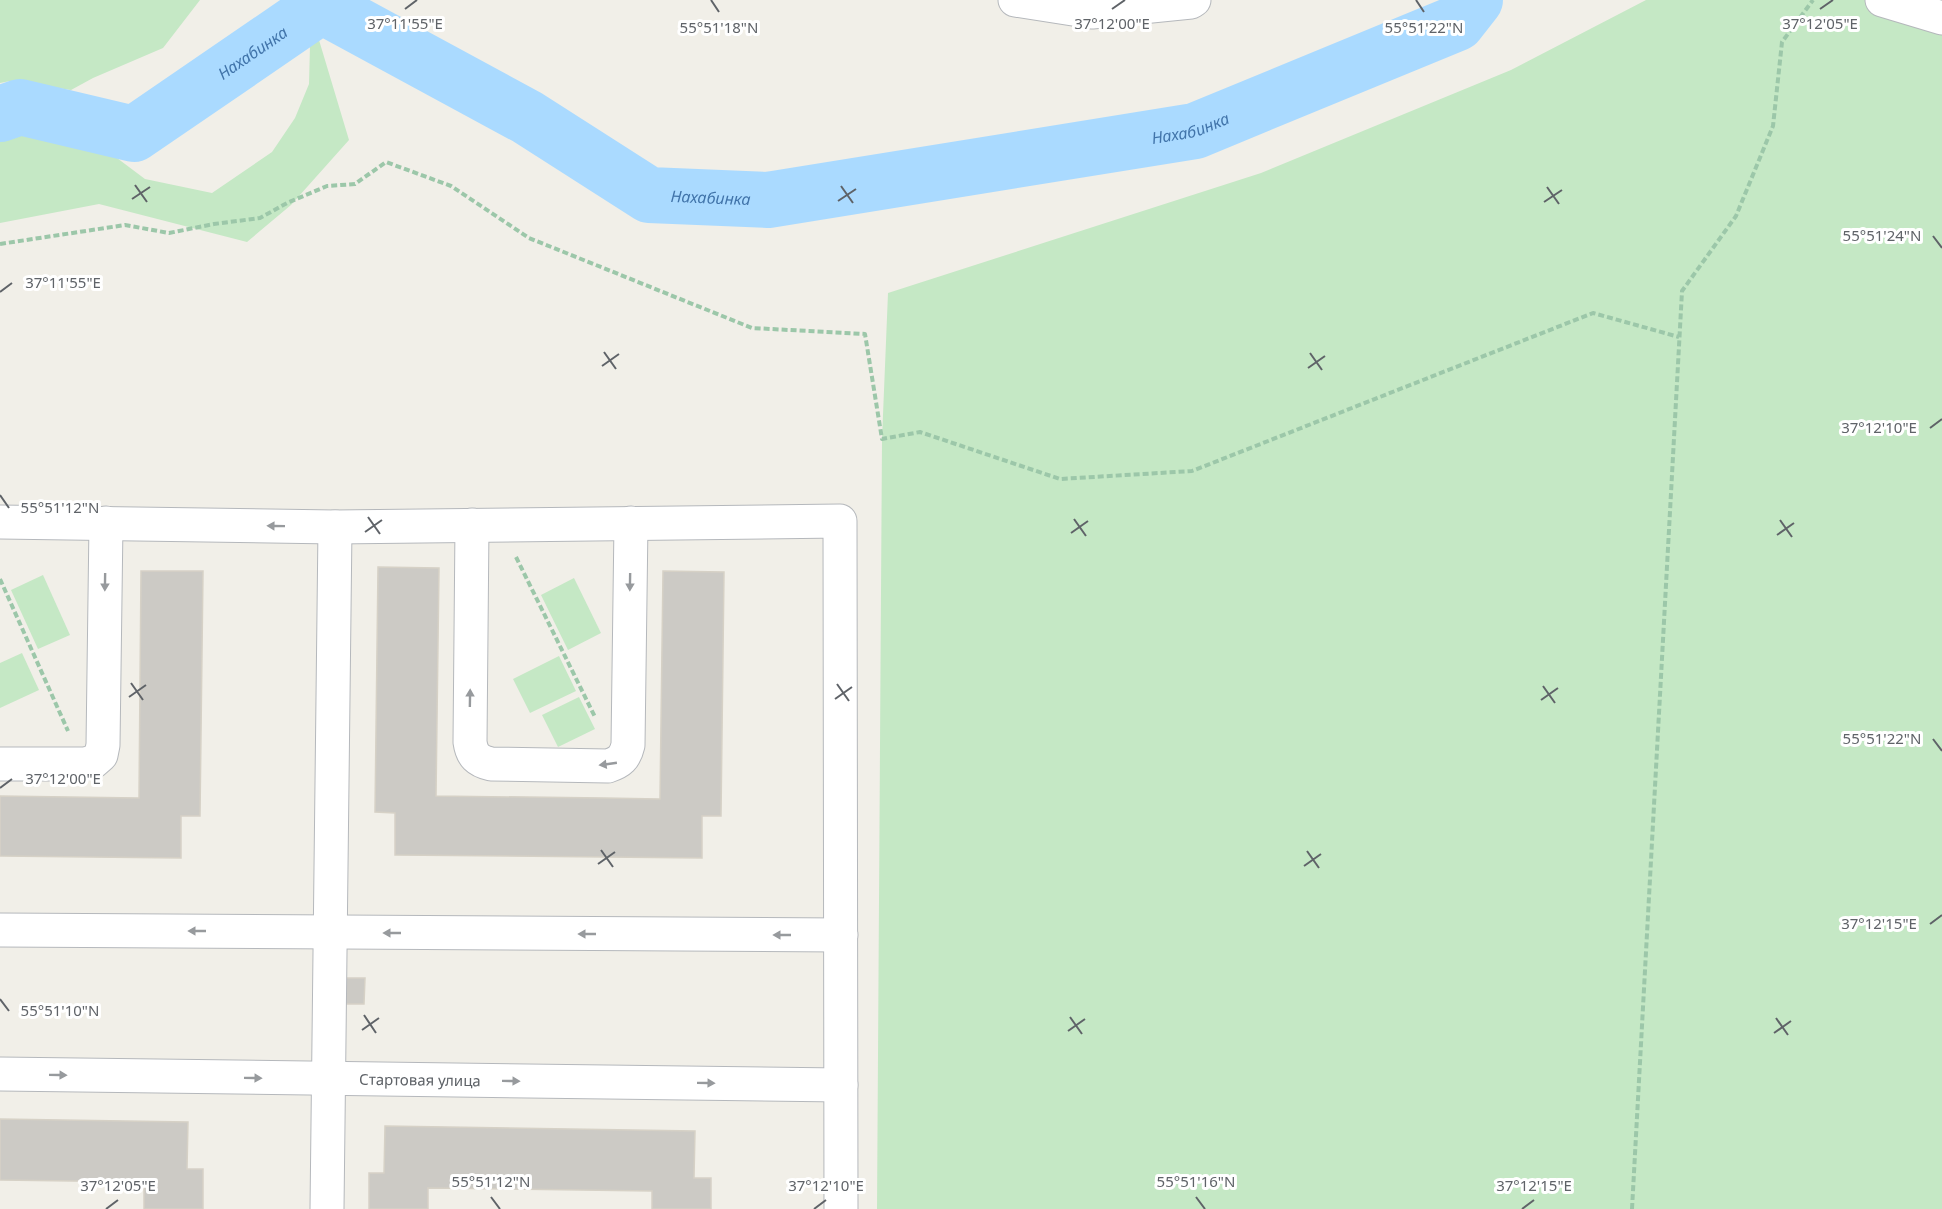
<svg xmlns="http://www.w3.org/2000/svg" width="1942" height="1209" viewBox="0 0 1942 1209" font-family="'Noto Sans',sans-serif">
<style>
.green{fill:#c5e8c5}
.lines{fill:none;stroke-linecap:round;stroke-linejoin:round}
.stream{stroke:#aadaff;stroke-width:9}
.river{stroke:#aadaff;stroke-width:56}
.building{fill:#cccac5;stroke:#d6d1c6;stroke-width:1.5}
.minor-casing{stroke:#b5b8bc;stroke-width:35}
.path{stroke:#9cc7a9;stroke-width:4;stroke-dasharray:6 3;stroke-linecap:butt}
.minor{stroke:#fff;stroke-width:33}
.oneway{fill:#979a9d}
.ticks{fill:none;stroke:#5f6368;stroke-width:2}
.labels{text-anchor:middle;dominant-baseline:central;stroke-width:6;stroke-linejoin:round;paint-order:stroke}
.street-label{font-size:15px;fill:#5f6368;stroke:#fff}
.water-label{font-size:16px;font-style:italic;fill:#4174aa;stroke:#fff}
.ticks-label{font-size:15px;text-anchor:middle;fill:#5f6368;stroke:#fff;stroke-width:6;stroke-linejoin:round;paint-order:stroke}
</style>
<rect width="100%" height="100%" fill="#f1efe8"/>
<!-- green -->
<g class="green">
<polygon points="0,0 200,0 163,48 93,78 71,90 10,81 0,83"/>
<polygon points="280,0 307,0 349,140 291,205 247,242 99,204 0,223 0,142 19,130 54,128 89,137 145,179 212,193 272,152 295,118 309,84 310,46 292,13"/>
<polygon points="1646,0 1942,0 1942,1209 877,1209 882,439 888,293 1261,173 1511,70"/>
<polygon points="43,575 70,635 38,649 11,590"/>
<polygon points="574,578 601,633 568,650 541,595"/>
<polygon points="22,653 39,690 0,708 0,663"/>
<polygon points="559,656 576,691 530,713 513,679"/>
<polygon points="579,697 595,729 558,747 542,715"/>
</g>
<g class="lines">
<!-- stream -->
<polyline class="stream" points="333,12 336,0"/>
<!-- river -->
<path class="river" id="s1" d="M 0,114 L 20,107 L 134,134 L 318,8 L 333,12 L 527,117 L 649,195 L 768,200 L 1195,131 L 1457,23 L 1475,0"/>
</g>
<!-- building -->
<g class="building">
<polygon points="378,567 439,568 436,796 604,798 660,799 663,571 724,572 721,816 702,816 702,858 395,855 395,813 375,812"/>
<polygon points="141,571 203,571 200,816 181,816 181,858 0,856 0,796 139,798"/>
<polygon points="343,978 365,978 364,1004 343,1004"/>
<polygon points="0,1119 188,1122 187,1169 203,1169 203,1209 144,1209 144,1182 0,1180"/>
<polygon points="385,1126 695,1131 694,1178 711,1178 711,1209 652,1209 652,1191 428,1188 428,1209 369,1209 369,1173 384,1173"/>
</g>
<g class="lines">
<!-- minor casing -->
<g class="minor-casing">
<g id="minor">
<polyline points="1015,0 1092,12 1191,2 1194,0"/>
<polyline points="1882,0 1942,18"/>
<polyline points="0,522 335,527 840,521 841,1209"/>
<path d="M 472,525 L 470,742 C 472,756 478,761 491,764 L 608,766 C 620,762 625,758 628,745 L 631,523"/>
<polyline points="0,764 84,764 93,762 101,755 103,745 106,523"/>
<polyline points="0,930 841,935"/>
<path id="s2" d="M 0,1074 L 841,1085"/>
<polyline points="327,1209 335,527"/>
</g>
</g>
<!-- path -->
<g class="path">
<polyline points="0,244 125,225 169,233 214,224 260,218 287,203 327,186 355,184 386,162 451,186 529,238 752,328 865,334 882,439 920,432 1060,479 1192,471 1593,313 1679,337"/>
<polyline points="516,557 595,717"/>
<polyline points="0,579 68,731"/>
<polyline points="1632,1209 1682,291 1736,216 1773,126 1782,42 1813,0"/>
</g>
<!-- minor -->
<use href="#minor" class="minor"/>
</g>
<!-- one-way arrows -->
<defs><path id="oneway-solid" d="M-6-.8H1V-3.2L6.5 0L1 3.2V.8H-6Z" transform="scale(1.5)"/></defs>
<g class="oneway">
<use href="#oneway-solid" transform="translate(276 526) rotate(-179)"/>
<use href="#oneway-solid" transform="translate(105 582) rotate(91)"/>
<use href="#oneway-solid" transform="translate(630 582) rotate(91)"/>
<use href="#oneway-solid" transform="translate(470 698) rotate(-89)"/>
<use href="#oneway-solid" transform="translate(608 764) rotate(172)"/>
<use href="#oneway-solid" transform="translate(197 931) rotate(-180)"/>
<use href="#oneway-solid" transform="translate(392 933) rotate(-180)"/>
<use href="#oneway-solid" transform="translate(587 934) rotate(-180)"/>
<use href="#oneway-solid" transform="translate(782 935) rotate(-180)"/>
<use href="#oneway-solid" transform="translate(58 1075) rotate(1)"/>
<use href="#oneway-solid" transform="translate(253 1078) rotate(1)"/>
<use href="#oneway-solid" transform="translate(511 1081) rotate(1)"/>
<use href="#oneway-solid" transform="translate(706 1083) rotate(1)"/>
</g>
<!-- ticks -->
<path class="ticks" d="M 711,0 L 719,12M 1416,0 L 1424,12M 405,9 L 417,0M 1112,9 L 1125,0M 1820,9 L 1833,0M 135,185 L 147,202M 841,186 L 853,203M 1547,187 L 1559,204M 132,199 L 150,187M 838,201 L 856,189M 1544,202 L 1562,190M 1933,236 L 1942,248M 0,292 L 12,283M 604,352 L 616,369M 1310,353 L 1322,370M 602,366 L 619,354M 1308,368 L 1325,356M 1930,428 L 1942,419M 0,495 L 9,508M 368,517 L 380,534M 1074,519 L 1086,536M 1780,520 L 1792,537M 365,532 L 382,520M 1071,533 L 1088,521M 1777,535 L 1794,523M 131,683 L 143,700M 837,684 L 849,701M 1543,686 L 1555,703M 129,697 L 146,685M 835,699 L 852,687M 1541,700 L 1558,688M 1933,739 L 1942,751M 0,788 L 12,779M 601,850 L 613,867M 1307,851 L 1319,868M 598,864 L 615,852M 1304,866 L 1321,854M 1930,924 L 1942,915M 0,999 L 9,1011M 364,1015 L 376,1033M 1070,1017 L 1082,1034M 1776,1018 L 1788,1035M 362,1030 L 379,1018M 1068,1031 L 1085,1019M 1774,1033 L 1791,1021M 491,1197 L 500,1209M 1196,1197 L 1205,1209M 106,1209 L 118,1200M 814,1209 L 826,1200M 1522,1209 L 1534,1200"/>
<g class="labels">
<!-- street labels -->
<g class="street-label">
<text stroke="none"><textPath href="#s2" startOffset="420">Стартовая улица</textPath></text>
</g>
<!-- water labels -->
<g class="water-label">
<text stroke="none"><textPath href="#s1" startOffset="282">Нахабинка</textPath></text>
<text stroke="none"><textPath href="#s1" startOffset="1290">Нахабинка</textPath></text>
<text stroke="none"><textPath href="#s1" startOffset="804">Нахабинка</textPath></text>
</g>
</g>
<g class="ticks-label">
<text x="405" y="29">37°11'55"E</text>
<text x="1112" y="29">37°12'00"E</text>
<text x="1820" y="29">37°12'05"E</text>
<text x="719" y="33">55°51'18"N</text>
<text x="1424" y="33">55°51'22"N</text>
<text x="1882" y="241">55°51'24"N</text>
<text x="63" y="288">37°11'55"E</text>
<text x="1879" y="433">37°12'10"E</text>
<text x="60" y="513">55°51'12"N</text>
<text x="1882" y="744">55°51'22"N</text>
<text x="63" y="784">37°12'00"E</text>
<text x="1879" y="929">37°12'15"E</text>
<text x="60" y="1016">55°51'10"N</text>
<text x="491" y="1187">55°51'12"N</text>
<text x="1196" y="1187">55°51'16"N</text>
<text x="118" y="1191">37°12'05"E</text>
<text x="826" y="1191">37°12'10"E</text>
<text x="1534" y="1191">37°12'15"E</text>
</g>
</svg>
